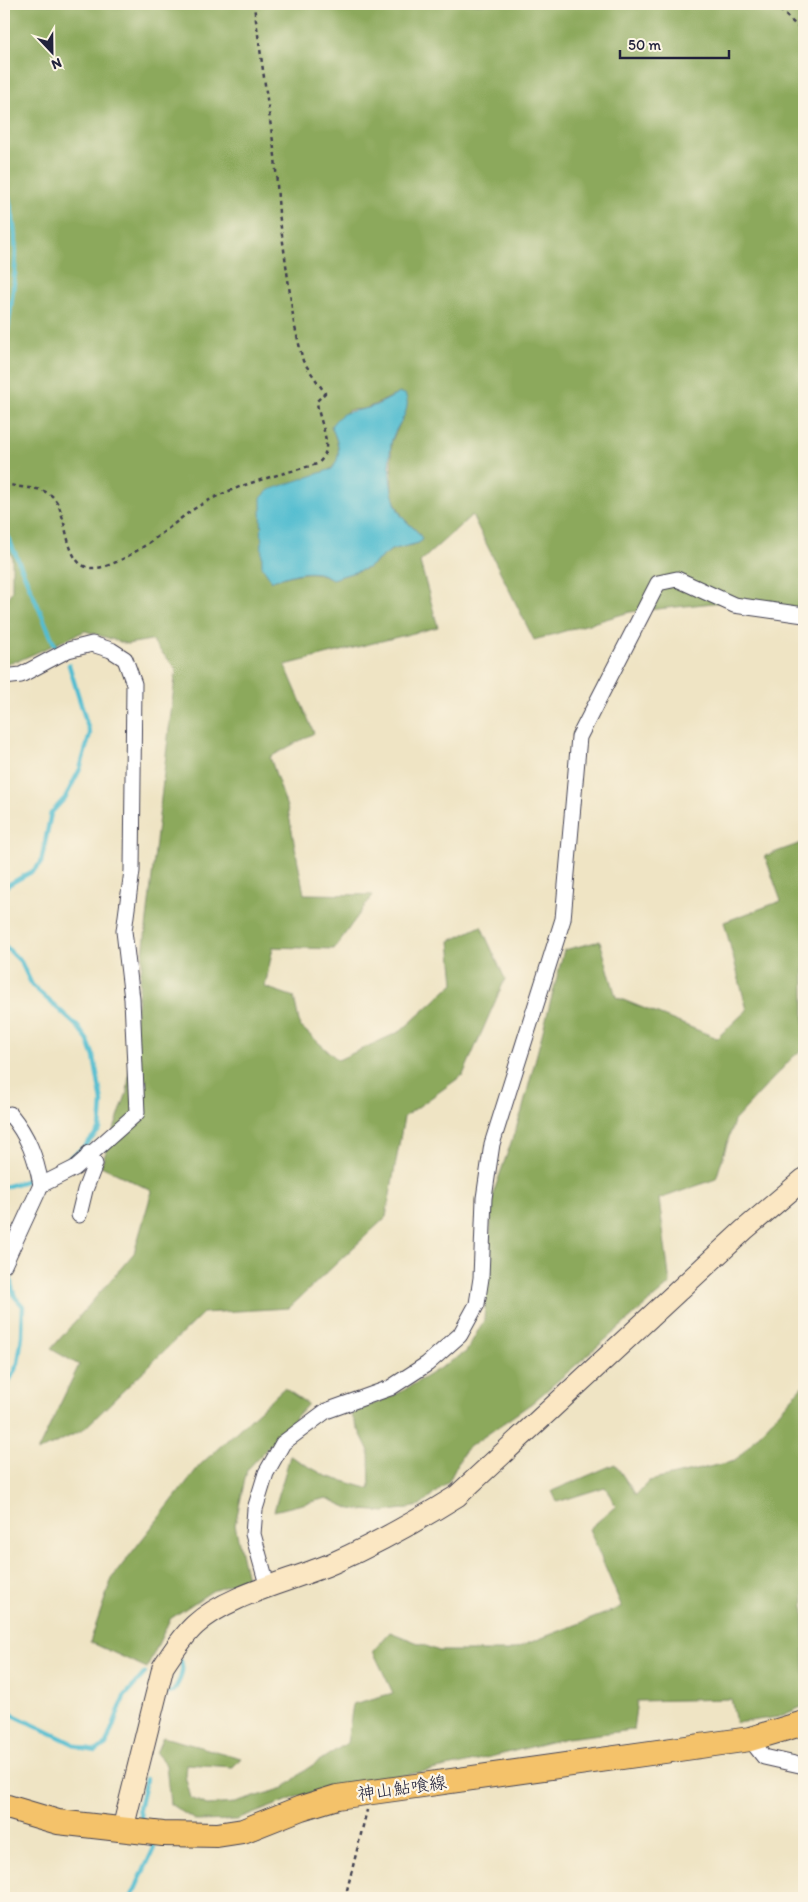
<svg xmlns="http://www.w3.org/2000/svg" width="808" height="1902" viewBox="0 0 808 1902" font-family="Itim,'Klee One',sans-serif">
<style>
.forest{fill:#8ca95c;stroke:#57664c;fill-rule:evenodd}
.water{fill:#53bdd0;stroke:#3a7086}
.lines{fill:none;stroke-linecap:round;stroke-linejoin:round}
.stream{stroke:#53bdd0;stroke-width:4.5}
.street-casing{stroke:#413f50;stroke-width:17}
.secondary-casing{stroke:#413f50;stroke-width:23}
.primary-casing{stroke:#413f50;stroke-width:26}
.path{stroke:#413f50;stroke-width:2.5;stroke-dasharray:4 4;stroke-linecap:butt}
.street{stroke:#fff;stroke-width:15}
.secondary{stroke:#fbe7c3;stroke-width:21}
.primary{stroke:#f4c26a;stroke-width:24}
.labels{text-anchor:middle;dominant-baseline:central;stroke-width:4.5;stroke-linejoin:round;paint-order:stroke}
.street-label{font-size:18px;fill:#22223b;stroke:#fcf5e5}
</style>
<rect width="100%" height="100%" fill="#fcf5e5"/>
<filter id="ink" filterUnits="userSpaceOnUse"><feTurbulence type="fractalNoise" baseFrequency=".02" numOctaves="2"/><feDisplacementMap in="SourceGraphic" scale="10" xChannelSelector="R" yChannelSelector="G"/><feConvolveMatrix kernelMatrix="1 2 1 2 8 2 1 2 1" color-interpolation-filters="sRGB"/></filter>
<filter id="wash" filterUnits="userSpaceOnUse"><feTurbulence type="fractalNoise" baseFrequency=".0096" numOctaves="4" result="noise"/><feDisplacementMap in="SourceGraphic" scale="20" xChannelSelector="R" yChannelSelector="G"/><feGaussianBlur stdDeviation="1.12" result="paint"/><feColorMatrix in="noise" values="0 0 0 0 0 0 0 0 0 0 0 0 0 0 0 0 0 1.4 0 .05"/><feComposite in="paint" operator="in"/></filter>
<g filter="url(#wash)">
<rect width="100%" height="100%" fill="#efe4c4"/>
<!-- forest -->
<g class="forest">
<path d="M 4,4 L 804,4 L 804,626 L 741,600 L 630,612 L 534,640 L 472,515 L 420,562 L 438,627 L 285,665 L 314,733 L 270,757 L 288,810 L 304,894 L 373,895 L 334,949 L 273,947 L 265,987 L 294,997 L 300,1026 L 338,1060 L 401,1031 L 454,983 L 450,941 L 481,926 L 505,979 L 463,1075 L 404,1117 L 386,1217 L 289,1308 L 203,1313 L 83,1430 L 37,1452 L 79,1365 L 51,1349 L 134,1253 L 152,1191 L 101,1166 L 127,1092 L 176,669 L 151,640 L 127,644 L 85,631 L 20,660 L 4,664 L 4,603 L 12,591 L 12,556 L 4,542 ZM 400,393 L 406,410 L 391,443 L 392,496 L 403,518 L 419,533 L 419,543 L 391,550 L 368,568 L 332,579 C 312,567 293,575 272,581 L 325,472 C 346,463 338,442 331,426 L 349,410 L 365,409 Z"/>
<polygon points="804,842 804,1048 793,1057 734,1121 716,1179 659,1199 670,1284 532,1403 465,1450 449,1481 420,1506 385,1512 351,1509 327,1498 274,1511 290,1456 326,1476 370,1489 369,1451 351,1414 401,1392 466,1352 484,1320 493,1194 522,1111 564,950 600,941 616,997 717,1038 747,1010 724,922 781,901 765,856"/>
<polygon points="804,1384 804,1706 778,1717 736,1723 731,1699 637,1701 633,1730 567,1738 462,1764 299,1796 237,1820 196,1821 170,1804 166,1765 156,1753 163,1737 241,1758 233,1767 186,1764 185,1776 191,1798 207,1805 235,1803 284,1788 305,1770 347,1743 353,1704 393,1693 373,1651 390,1632 439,1651 508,1651 622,1607 589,1529 616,1506 605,1487 557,1502 552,1491 615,1464 636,1495 649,1481 735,1461"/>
<polygon points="284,1388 308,1404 247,1470 235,1525 247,1579 212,1591 170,1619 147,1668 90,1642 112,1578 200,1465"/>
</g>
<!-- water -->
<path class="water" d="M 400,393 L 405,394 C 414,412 393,427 391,444 C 388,466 389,502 404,519 C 410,526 418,530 422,539 L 419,543 L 391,550 L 368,568 L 332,579 C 313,566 292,575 272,581 L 262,566 L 261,498 L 269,490 L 332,469 C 343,454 338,442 331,426 C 343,410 347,413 364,409 C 376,407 389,398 400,393 Z"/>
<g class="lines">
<!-- stream -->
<g class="stream">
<path d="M 4,183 C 24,240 14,283 6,341 L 4,345"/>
<polyline points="4,532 8,537 56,648"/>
<polyline points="4,892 6,886 33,871 41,863 51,813 65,798 80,769 90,734 69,665"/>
<polyline points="4,945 21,962 32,985 78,1027 88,1041 94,1057 102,1102 100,1129 84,1147 50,1173"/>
<polyline points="4,1187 36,1178"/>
<polyline points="4,1392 18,1363 22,1336 23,1306 15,1297 11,1284 10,1264"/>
<path d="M 165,1696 L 166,1693 L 173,1692 C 179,1682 185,1672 181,1661"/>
<polyline points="4,1698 11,1714 84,1749 96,1751 106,1744 124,1697 145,1673"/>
<polyline points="142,1820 139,1809 146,1779"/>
<polyline points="131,1898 154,1848 153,1845"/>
</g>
</g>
</g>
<g filter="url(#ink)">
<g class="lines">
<!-- street casing -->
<g class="street-casing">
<g id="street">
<polyline points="4,677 21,675 68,650 92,644 111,650 125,659 134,684 132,871 124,931 132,999 137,1113 75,1168 41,1185 4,1265"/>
<path d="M 4,1116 L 10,1114 C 28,1136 36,1157 41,1185"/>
<polyline points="79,1215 85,1190 95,1164 89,1153"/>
<polyline points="268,1588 253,1534 255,1509 266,1473 283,1443 326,1411 390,1388 427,1364 460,1335 477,1304 481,1278 484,1198 492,1144 563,919 579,737 658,583 677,579 734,605 804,615"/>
<polyline points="750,1739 764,1757 804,1766"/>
</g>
</g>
<!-- secondary casing -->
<g class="secondary-casing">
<path id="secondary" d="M 123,1828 L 163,1667 C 173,1652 182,1637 195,1625 C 228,1594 292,1581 333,1563 C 376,1544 417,1521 457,1496 L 744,1230 L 804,1179"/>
</g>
<!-- primary casing -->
<g class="primary-casing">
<polyline id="primary" points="4,1806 58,1822 163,1834 217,1835 243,1831 301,1808 337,1797 750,1739 804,1723"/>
</g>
<!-- path -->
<g class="path">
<polyline points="774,4 804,33"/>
<path d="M 4,482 C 19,491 40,484 53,497 C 67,511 64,553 82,565 C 106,581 166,530 184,516 C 222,487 272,477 317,464 C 337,449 318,422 317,401 L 325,393 L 303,361 L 294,323 L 279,213 L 275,156 L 254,6"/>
<polyline points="345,1898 367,1810"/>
</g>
<!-- street -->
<use href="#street" class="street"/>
<!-- secondary -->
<use href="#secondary" class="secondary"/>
<!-- primary -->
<use href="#primary" class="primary"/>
</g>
</g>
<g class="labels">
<!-- street labels -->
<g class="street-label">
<text transform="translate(402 1788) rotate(-8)">神山鮎喰線</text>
</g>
</g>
<!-- margin -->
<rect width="808" height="1902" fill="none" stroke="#fcf5e5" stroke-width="20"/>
<!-- north arrow -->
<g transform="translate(52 52) rotate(158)" stroke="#fcf5e5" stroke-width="4" paint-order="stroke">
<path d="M0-4L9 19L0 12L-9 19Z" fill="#22223b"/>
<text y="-8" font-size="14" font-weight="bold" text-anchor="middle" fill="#22223b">N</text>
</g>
<!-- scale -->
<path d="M620 50v8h109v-8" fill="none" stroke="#22223b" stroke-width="2.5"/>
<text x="628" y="50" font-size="15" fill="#22223b" stroke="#fcf5e5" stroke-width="4" paint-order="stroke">50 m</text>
</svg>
